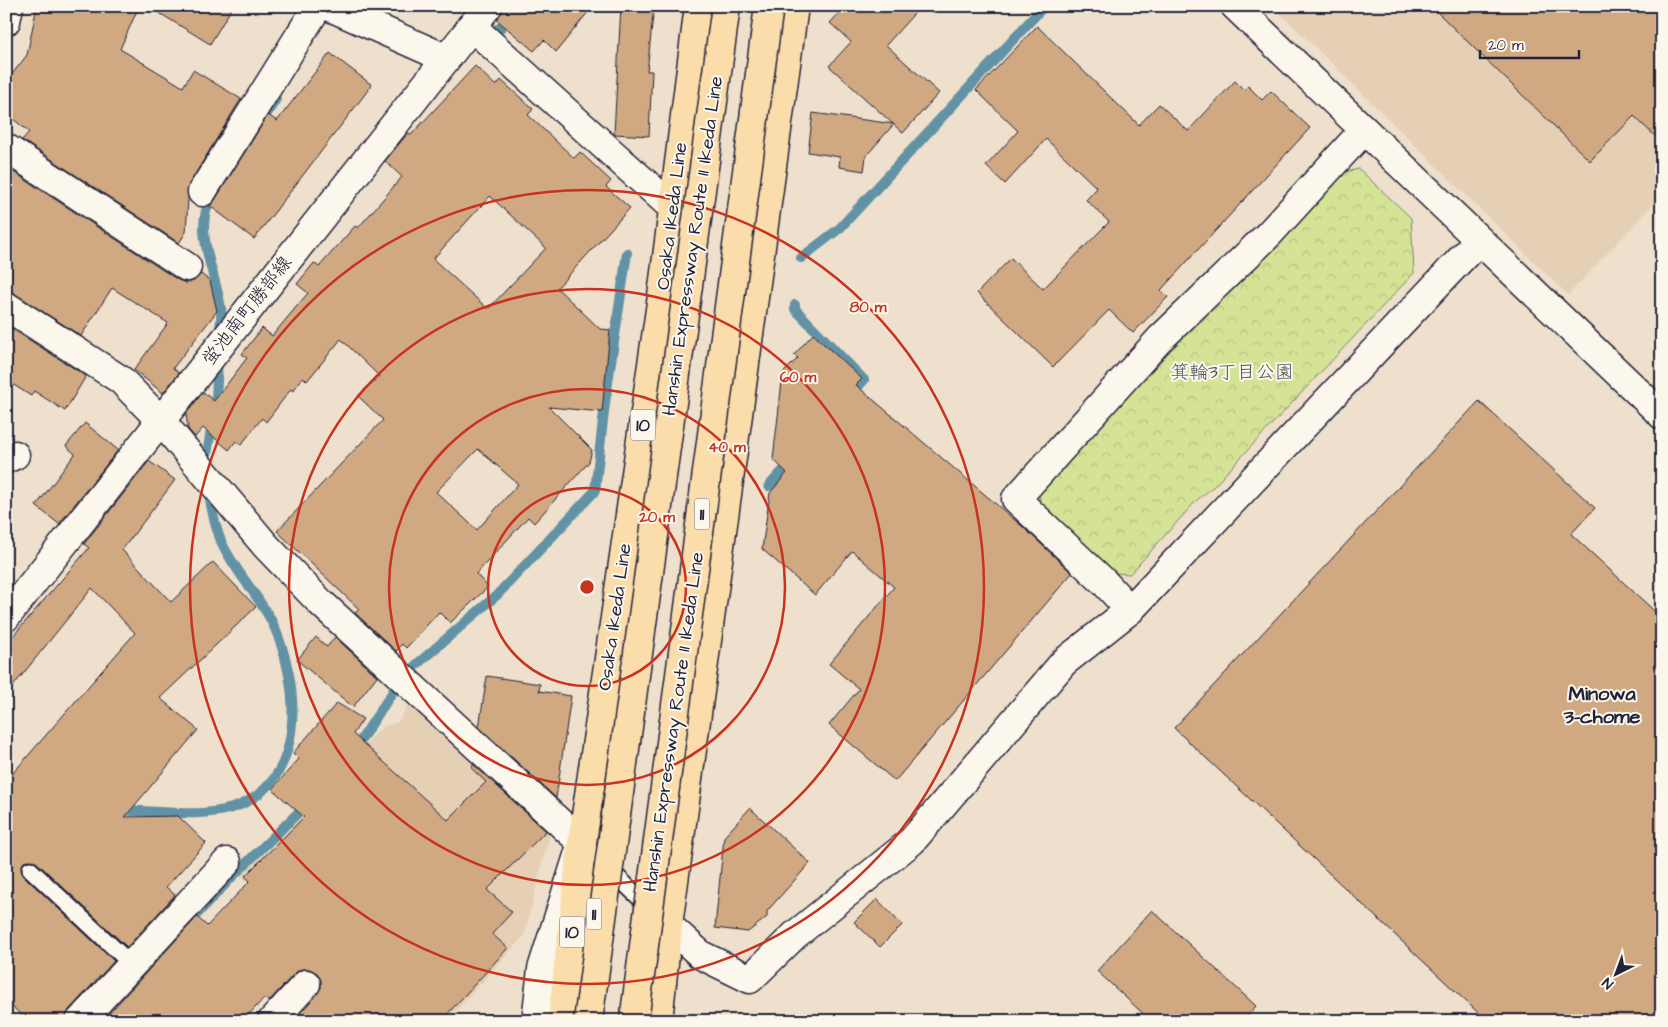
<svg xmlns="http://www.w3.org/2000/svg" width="1668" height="1027" viewBox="0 0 1668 1027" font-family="'Architects Daughter','Klee One',sans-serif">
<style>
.built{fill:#e5d0b6}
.forest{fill:url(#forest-crowns);stroke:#7b8268}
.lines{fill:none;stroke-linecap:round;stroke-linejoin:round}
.stream{stroke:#6292a5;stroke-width:10}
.building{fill:#d0a982;stroke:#22223b;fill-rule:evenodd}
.service-casing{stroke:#22223b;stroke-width:19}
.minor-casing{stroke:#22223b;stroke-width:31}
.tertiary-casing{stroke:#22223b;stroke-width:31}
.primary-casing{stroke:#22223b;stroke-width:31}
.service{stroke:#fbf7ec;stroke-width:15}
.minor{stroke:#fbf7ec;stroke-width:28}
.tertiary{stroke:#fbf7ec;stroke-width:28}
.primary{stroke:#fbddab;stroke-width:28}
.motorway-bridge-casing{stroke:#22223b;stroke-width:31;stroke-linecap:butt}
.motorway-bridge{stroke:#fbddab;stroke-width:28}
.ring{fill:none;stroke:#c8321e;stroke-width:2.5}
.labels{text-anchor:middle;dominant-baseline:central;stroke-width:4;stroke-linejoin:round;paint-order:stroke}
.shield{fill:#fbf7ec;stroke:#636270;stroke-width:1}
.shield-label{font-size:18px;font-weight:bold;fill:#22223b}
.street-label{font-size:19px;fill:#22223b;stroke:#fbf7ec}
.park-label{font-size:19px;fill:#4e5252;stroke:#fbf7ec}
.neighbourhood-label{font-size:20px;font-weight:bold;fill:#22223b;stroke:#fbf7ec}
.centre{fill:#c8321e;stroke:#fbf7ec;stroke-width:2.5}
.ring-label{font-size:15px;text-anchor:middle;font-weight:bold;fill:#c8321e;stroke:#fbf7ec;stroke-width:4;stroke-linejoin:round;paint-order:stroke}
</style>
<defs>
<pattern id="forest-crowns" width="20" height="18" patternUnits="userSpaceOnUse" patternTransform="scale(1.25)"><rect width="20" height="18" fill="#d4e396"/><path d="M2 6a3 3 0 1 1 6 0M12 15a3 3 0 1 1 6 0" fill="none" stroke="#b6c282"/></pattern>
</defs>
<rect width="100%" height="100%" fill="#eee0cc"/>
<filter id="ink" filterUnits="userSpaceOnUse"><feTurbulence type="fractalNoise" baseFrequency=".02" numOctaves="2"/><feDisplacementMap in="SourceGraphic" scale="10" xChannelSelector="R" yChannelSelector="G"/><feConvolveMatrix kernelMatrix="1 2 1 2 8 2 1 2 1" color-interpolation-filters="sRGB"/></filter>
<g filter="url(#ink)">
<!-- built -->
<g class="built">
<polygon points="1273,6 1662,6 1662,195 1568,295"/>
<polygon points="408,705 417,706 551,829 524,936 447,1021 363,1021 315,977 330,960 240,875 295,820 382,727 398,722"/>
</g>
<!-- forest -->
<polygon class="forest" points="1359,169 1411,218 1414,273 1214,486 1196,501 1130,574 1114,573 1041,507 1038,488 1188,323 1340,173"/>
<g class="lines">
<!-- stream -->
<g class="stream">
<polyline points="497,29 498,31 510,15"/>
<polyline points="249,142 276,99"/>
<path d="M 214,193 C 190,228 216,271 221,309 C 222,318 220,328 219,336"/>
<polyline points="801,258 840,228 1044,6"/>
<polyline points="795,305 795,309 864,380 850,396"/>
<polyline points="205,465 216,401 218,358"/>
<polyline points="769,486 792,461"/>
<polyline points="416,665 497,595 595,491 605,403 627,253"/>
<polyline points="353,752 394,690"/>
<path d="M 119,811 C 156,809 195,819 232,808 C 309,783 300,683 273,624 C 259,595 234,571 221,541 C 214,525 211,506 208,489"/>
<polyline points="180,932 232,877 307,804"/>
</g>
</g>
<!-- building -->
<g class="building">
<polygon points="37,6 139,6 120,49 183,87 193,70 241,99 189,184 186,232 179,243 22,140 29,132 6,113 6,82 27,55"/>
<polygon points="148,6 233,6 210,44"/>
<polygon points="503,6 593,6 556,52 544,40 534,51 497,20"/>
<polygon points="621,6 654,6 647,71 652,71 649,136 614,134"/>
<polygon points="846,6 921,6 886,45 939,93 903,133 829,66 851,42 830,23"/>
<polygon points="1431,6 1662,6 1662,143 1634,116 1590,161"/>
<polygon points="1037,26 1139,125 1159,104 1188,131 1235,81 1244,90 1248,86 1262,100 1271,91 1310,128 1161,290 1168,297 1133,333 1109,310 1053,367 977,293 1011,258 1043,289 1109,222 1086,200 1097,188 1046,139 1005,184 986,166 1018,131 976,90"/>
<polygon points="330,53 372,85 254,239 210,206 215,200 268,115 277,121"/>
<path d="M 475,66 L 496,86 L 501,80 L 533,109 L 528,115 L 574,158 L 580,152 L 611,181 L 606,187 L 630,208 L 557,288 L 600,329 L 610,330 L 602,412 L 549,407 L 592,450 L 589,462 L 534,523 L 528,517 L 476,574 L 488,587 L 450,623 L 439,612 L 406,648 L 402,644 L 396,651 L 355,613 L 359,609 L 277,531 L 383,420 L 358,396 L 379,376 L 341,339 L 307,381 L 303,377 L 293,391 L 291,389 L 266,422 L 262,418 L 241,445 L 236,441 L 229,450 L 203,428 L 195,437 L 188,429 L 186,414 L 203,392 L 214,401 L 247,358 L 242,354 L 262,328 L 272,336 L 308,293 L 297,284 L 314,263 L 319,267 L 355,226 L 358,228 L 402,177 L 385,161 L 408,133 L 411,135 ZM 490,196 L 546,248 L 488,309 L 433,259 ZM 478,449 L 518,484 L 477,530 L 436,492 Z"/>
<polygon points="813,113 894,124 866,156 864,171 839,167 840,157 808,152"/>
<polygon points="6,167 178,280 186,283 194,281 201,274 210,281 217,311 173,368 179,373 163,393 134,370 168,323 112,288 81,336 14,293 6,290"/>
<polygon points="6,325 86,376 65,411 34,391 31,396 6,380"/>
<polygon points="813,334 862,379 856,385 1023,527 1072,573 895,781 829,725 859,689 829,664 894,587 852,551 815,595 762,549 770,493 787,473 773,459 783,373 798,358 794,355"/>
<polygon points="1479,401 1595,508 1571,534 1662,618 1662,1021 1487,1021 1174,728"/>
<polygon points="85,423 118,450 59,524 36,506 75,454 66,446"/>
<polygon points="149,461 175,480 122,550 171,602 213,562 256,607 160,698 198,730 125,817 178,816 206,843 166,887 175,895 127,947 36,862 32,860 24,862 21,867 24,876 114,961 69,1010 65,1021 28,1021 6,1001 6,781 135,633 92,588 6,695 6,644 89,548 84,544"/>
<polygon points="316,637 327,647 335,637 377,676 353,707 297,660"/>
<polygon points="487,676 540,684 539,691 571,696 556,798 479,727"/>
<polygon points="337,703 363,719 353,734 448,820 486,782 472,769 473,764 546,831 487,890 512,912 492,934 508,948 441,1021 293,1021 321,988 321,980 317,973 309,969 301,969 295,973 268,1002 264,998 243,1021 102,1021 197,917 207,926 250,881 245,876 304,817 272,789 299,759 293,753"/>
<polygon points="750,808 810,863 767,911 767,917 748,932 715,928 724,837"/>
<polygon points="877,899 902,925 880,947 854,922"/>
<polygon points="1152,910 1256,1006 1243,1021 1151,1021 1097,971"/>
</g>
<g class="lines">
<!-- service casing -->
<g class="service-casing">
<g id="service">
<polyline points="582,843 650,908"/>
<polyline points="30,869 132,965"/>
</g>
</g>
<!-- minor casing -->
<g class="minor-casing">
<g id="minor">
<polyline points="328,6 445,58"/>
<polyline points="1235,6 1662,415"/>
<polyline points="6,21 9,6"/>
<polyline points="471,26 673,208"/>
<polyline points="6,148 187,267"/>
<polyline points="202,192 318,6"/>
<polyline points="6,306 121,380 161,421 266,546 320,602 582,843 542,969 536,1021"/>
<polyline points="6,459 15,455"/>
<polyline points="1130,610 1104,582 1016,499 1160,339 1269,234 1364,130"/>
<polyline points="668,925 701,955 750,979 795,935 912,841 1064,662 1130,610 1479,240"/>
<polyline points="80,1021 227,862"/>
<polyline points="272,1021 306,984"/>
</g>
</g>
<!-- tertiary casing -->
<g class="tertiary-casing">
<polyline id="tertiary" points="6,617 488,6"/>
</g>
<!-- primary casing -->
<g class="primary-casing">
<g id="primary">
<polyline points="562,1021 582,843 662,296 699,6"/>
<polyline points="658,1021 668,925 794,6"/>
</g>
</g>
<!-- service -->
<use href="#service" class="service"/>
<!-- minor -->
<use href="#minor" class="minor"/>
<!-- tertiary -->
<use href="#tertiary" class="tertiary"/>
<!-- primary -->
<use href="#primary" class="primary"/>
<!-- motorway-bridge casing -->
<g class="motorway-bridge-casing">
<g id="motorway-bridge">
<polyline points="588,1021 726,6"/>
<polyline points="634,1021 769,6"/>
</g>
</g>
<!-- motorway-bridge -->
<use href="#motorway-bridge" class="motorway-bridge"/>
</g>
</g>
<!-- distance rings -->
<g class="ring">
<circle cx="587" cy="587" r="99"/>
<circle cx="587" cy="587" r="198"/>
<circle cx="587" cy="587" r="298"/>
<circle cx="587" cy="587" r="397"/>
</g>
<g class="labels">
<!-- shield labels -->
<g class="shield">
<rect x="630.5" y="409.5" width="25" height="31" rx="4"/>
<rect x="694.5" y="498.5" width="15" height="31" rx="4"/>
<rect x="586.5" y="898.5" width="15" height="31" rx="4"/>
<rect x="559.5" y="916.5" width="25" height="31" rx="4"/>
</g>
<g class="shield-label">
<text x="643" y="425">10</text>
<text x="702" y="514">11</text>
<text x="594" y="914">11</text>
<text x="572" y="932">10</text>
</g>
<!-- street labels -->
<g class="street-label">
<text transform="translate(672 216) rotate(-83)">Osaka Ikeda Line</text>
<text transform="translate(693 246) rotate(-82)">Hanshin Expressway Route 11 Ikeda Line</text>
<text transform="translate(247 311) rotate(-52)">蛍池南町勝部線</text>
<text transform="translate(615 617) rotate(-82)">Osaka Ikeda Line</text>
<text transform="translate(674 722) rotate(-82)">Hanshin Expressway Route 11 Ikeda Line</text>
</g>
<!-- park labels -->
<g class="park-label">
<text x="1232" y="372">箕輪3丁目公園</text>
</g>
<!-- neighbourhood labels -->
<g class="neighbourhood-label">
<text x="1602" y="694">Minowa<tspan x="1602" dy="23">3-chome</tspan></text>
</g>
</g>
<circle cx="587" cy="587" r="8" class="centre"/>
<g class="ring-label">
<text x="868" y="312">80 m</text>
<text x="798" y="382">60 m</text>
<text x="727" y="452">40 m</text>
<text x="657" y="522">20 m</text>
</g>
<!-- margin -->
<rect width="1668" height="1027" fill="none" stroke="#fbf7ec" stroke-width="25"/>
<rect x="12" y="12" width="1643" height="1002" fill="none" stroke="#22223b" stroke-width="2" filter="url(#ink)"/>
<!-- north arrow -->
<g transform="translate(1616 974) rotate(222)" stroke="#fbf7ec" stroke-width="4" paint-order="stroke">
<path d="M0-4L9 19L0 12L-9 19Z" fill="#22223b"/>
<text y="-8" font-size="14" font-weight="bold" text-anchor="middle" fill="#22223b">N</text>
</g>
<!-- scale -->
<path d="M1480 50v8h99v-8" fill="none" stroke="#22223b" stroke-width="2.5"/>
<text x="1488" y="50" font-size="15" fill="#22223b" stroke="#fbf7ec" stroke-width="4" paint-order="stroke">20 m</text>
</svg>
